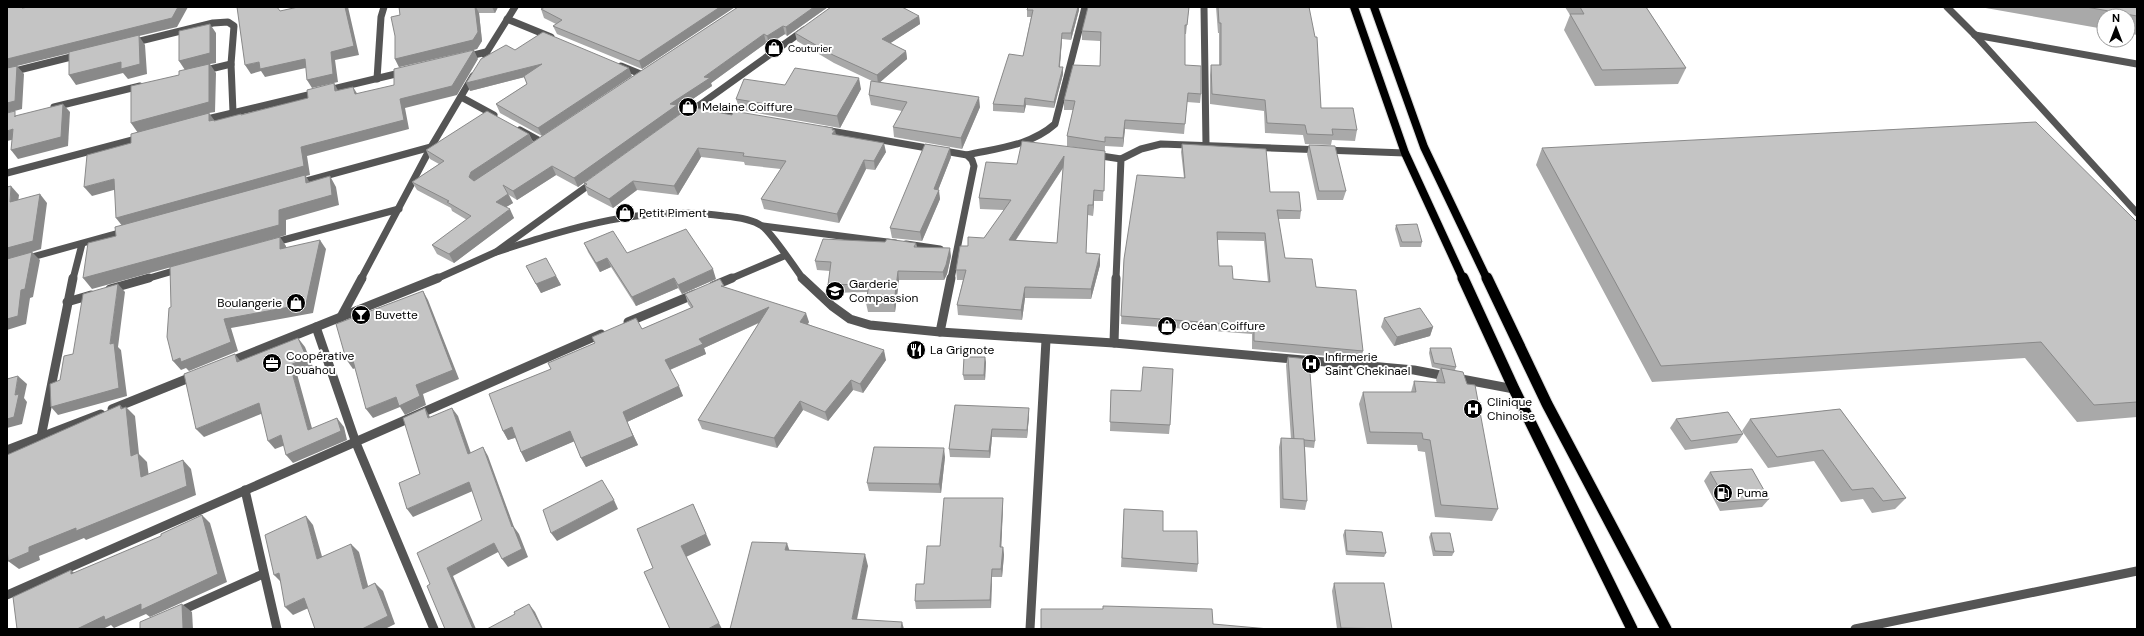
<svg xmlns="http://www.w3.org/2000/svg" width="2144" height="636" viewBox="0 0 2144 636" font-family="'DM Sans',sans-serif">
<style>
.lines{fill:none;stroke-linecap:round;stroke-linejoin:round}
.primary-far1-casing{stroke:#dbdbdb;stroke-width:10}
.primary-casing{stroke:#dbdbdb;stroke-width:13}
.lane{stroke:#555;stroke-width:7}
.street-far1{stroke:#555;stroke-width:7}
.street{stroke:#555;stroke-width:9}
.primary-far1{stroke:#000;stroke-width:8}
.primary{stroke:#000;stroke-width:11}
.wall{fill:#a9a9a9;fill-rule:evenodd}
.shaded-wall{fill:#898989}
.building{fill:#c4c4c4;stroke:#898989;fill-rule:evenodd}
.labels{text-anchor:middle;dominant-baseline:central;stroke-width:4;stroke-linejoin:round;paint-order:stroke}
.far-poi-label{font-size:10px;fill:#000;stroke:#fff;text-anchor:start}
.poi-label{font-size:12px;fill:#000;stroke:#fff;text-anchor:start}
</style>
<rect width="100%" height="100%" fill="#fff"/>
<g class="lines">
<!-- primary-far1 casing -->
<g class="primary-far1-casing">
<g id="primary-far1">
<polyline points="1354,7 1405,153 1463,279"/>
<polyline points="1374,7 1424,147 1487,279"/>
</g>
</g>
<!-- primary casing -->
<g class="primary-casing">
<g id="primary">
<polyline points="1463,278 1514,389 1632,629"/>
<polyline points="1487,278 1547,404 1666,629"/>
</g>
</g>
<!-- lane -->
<polyline class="lane" points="1947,7 1975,35"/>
<!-- street-far1 -->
<g class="street-far1">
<polyline points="1204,7 1206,145"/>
<polyline points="507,19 551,37"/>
<polyline points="1975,35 2137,213"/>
<polyline points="1975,35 2137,64"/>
<polyline points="132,43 213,23 228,22 234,26 231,64 233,112"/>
<polyline points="485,55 515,7"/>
<polyline points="466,57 486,52"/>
<polyline points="621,66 643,75"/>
<polyline points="202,71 231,64"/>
<polyline points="7,73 79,55"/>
<polyline points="377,79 381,17 384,7"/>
<polyline points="461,97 494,115"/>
<polyline points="54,107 140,86"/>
<polyline points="696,108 742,116"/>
<polyline points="687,114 804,30"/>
<polyline points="203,120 404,72"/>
<polyline points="520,130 542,142"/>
<polyline points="825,130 967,155 972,160 974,166 951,279"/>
<path d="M 967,155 C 998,148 1030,146 1055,124 L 1085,7"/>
<polyline points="1095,155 1121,159"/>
<polyline points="7,173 140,138"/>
<polyline points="299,183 431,147"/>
<polyline points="763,226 895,243"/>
<polyline points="272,243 399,209"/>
<polyline points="906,244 940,249"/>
<path d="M 496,252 C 571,228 644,204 724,216 C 736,217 752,219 762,226 C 770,231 796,269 803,279"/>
<polyline points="7,264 126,231"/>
<polyline points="73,279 82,244"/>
<polyline points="146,279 180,269"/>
<polyline points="361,279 431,147 473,76"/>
<polyline points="436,279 496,252 593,182"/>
<polyline points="730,279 784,256"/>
<polyline points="1116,279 1121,159 1141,149 1161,144 1405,153"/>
</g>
<!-- street -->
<g class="street">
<polyline points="802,278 832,306 850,319 870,325 940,332 1114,343 1414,370 1514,389"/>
<polyline points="713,286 732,278"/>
<polyline points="110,289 149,278"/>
<polyline points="67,302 91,295"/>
<polyline points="341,317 362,278"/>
<polyline points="628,322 695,294"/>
<polyline points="316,327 356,443 434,629"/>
<polyline points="940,332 951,278"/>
<polyline points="1114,343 1116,278"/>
<polyline points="229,362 438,278"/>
<polyline points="112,409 194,376"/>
<polyline points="41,437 73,278"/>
<polyline points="7,450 101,414"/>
<polyline points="245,490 277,629"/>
<polyline points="7,595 601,334"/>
<polyline points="178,612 263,574"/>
<polyline points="1030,629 1046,340"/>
<polyline points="1855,629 2137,571"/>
</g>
<!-- primary-far1 -->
<use href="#primary-far1" class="primary-far1"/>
<!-- primary -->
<use href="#primary" class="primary"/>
</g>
<!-- wall -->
<g class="wall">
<polygon points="399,7 498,7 495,13 479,13 482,41 477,49 399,67 395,59 400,15"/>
<polygon points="735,7 642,69 557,34 553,26 556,24 544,18 541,9"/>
<polygon points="738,7 828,7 787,36 785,34 769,44 766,43 711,83 712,86 678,109 680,114 578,187 556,175 517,200 509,195 513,203 506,207 514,218 454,263 437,254 432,245 467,220 452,211 451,208 417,190 412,182 439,164 430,159 426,150 529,134 533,142"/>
<polygon points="1079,7 1079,10 1071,40 1062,39 1060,67 1063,74 1054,108 1026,105 1024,113 993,111 993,104 1023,56 1031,17 1027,17 1027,10"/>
<path d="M 1189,7 L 1186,34 L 1185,34 L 1185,65 L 1201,94 L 1200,103 L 1187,102 L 1184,134 L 1125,129 L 1123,147 L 1105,146 L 1103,201 L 1094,201 L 1093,216 L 1088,215 L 1086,253 L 1100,254 L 1100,265 L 1091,299 L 1025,298 L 1022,320 L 958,315 L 957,305 L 963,280 L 957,280 L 956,270 L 968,246 L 984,238 L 1004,210 L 980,209 L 979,198 L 1017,164 L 1092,150 L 1067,146 L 1067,136 L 1073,110 L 1064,110 L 1064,100 L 1100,66 L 1100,41 L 1082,40 L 1082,31 ZM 1063,168 L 1057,243 L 1016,240 Z"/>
<polygon points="1216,7 1309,7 1321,108 1357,130 1355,141 1332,140 1331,145 1305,144 1303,135 1265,133 1264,111 1210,104 1210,75 1211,65 1219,65 1219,33 1218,33"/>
<polygon points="1565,7 1646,7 1686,68 1678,84 1595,86 1564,30 1570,15"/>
<polygon points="1980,7 2137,7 2137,35 2128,33 2128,16 2104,16 2104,29"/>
<polygon points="919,16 920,24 890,43 906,51 907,59 880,82 980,107 962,149 894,137 893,127 902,111 871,105 869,95 872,81 834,63 797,41 795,33"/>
<polygon points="515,50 632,76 542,136 500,113 496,104 527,84 524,77 470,91"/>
<polygon points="785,85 861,89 840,128 740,110 736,99"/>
<polygon points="732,115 833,130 836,135 886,152 875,170 866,169 839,223 764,209 761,199 781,169 745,165 744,162 701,157 678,195 637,190 613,208 588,195 584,183"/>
<path d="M 1182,144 L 1270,192 L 1301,211 L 1300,219 L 1278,219 L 1285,258 L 1316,287 L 1363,351 L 1361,359 L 1252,349 L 1252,334 L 1121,324 L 1124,259 L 1184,178 L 1181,152 ZM 1217,240 L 1264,241 L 1268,282 L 1233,279 L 1219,266 Z"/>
<polygon points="1309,145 1346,191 1343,200 1317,200 1307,154"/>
<polygon points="1542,148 2137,222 2137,417 2077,422 2025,358 1652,382 1536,165"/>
<polygon points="951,157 938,190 940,199 922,241 892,238 890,228"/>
<polygon points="1396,225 1422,242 1421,247 1400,247 1395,229"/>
<polygon points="885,242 916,243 917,247 951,256 947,274 944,280 899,280 895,312 868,312 866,303 868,292 830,293 828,285 830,271 817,270 815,261"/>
<polygon points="584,243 627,253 716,279 682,294 678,288 636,306 611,267 600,272 588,252"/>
<polygon points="526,266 556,276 561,285 541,293"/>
<polygon points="724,286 724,287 809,322 808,324 886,360 863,393 853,390 828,421 803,410 777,448 702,429 698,420 759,323 704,348 706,354 670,370 683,396 627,422 638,445 586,467 581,458 574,441 526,462 521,452 515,438 508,440 503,431 551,369 595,343 592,337 642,329 691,308 688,304 685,294"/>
<polygon points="1384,318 1433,327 1430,336 1394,346 1381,327"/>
<polygon points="1430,348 1456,367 1455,370 1498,509 1492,521 1435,517 1425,452 1418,451 1417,445 1367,444 1359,404 1363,392 1411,392 1414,381 1437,383 1436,380 1440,369 1432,367 1429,353"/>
<polygon points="1288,357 1315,441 1314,448 1305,447 1307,501 1305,510 1280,508 1279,447 1281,438 1291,439 1286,365"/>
<polygon points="986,362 985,380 964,380 963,375"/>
<polygon points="1111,390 1141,391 1170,425 1169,434 1110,431"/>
<polygon points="955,405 1029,416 1027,438 992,437 990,458 950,457 949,449"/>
<polygon points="1840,409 1906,498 1895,509 1872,513 1863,499 1841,502 1814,461 1768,468 1742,431 1750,419"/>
<polygon points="1676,419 1743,434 1737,443 1685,450 1670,428"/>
<polygon points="945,457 941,493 869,491 867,483"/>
<polygon points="1710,472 1769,499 1762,507 1720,511 1704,481"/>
<polygon points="1003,506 1001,547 1003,547 1004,555 1002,577 992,577 991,608 916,609 915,601 924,584 940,546"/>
<polygon points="1124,509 1198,564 1197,572 1121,567"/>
<polygon points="1345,530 1386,553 1384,557 1346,555 1343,535"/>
<polygon points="1431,533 1454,552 1452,556 1433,556 1429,537"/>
<polygon points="1334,583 1392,629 1337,629 1332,591"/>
</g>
<!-- shaded-wall -->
<g class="shaded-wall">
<polygon points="178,7 188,7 177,27 139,36 145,45 147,74 128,79 123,73 76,85 69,75 139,36 17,66 24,74 22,109 7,113 7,59"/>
<polygon points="345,7 348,7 359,55 335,60 338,82 312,88 307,80 331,52"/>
<polygon points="475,7 476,7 479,13 482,41 477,49 399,67 395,59"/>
<polygon points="492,7 498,7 495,13"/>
<polygon points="720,7 735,7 642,69 639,61"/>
<polygon points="814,7 828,7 787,36 786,27"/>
<polygon points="1078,7 1079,7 1079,10 1071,40 1071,33"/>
<polygon points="919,16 920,24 883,48 882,39"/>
<polygon points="210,24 216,33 216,63 210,64 216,73 215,112 209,113 220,128 138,133 131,123 185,70 179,61"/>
<polygon points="783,26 785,34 769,44 767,36"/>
<polygon points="1062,33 1062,39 1059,74 1059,67"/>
<polygon points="764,34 766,43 711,83 712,86 678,109 680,114 578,187 574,178 704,77"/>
<polygon points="474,50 478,59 457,95 405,108 409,129 307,156 310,175 306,176 311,185 123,227 116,218 301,147 400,99"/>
<polygon points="906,51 907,59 878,84 877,75"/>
<polygon points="305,59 310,67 265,77 261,71 251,74 245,65 259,62"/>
<polygon points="542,64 545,72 470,91 466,83"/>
<polygon points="1063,67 1063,74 1054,108 1054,102"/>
<polygon points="629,68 632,76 542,136 538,128"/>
<polygon points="859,78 861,89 840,128 837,116"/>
<polygon points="334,83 339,92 335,91"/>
<polygon points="353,87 358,95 355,94"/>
<polygon points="979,97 980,107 962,149 961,138"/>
<polygon points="1025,98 1026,105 1024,113 1024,106"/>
<polygon points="63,104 70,112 68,146 18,159 11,150"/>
<polygon points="1125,120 1125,129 1123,147 1123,138"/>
<polygon points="833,128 834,132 835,130 837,139 834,143 832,130"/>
<polygon points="13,129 20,138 7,141 7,131"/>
<polygon points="529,134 533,142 473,186 469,177 471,172"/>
<polygon points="884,143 886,152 875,170 874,161"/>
<polygon points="698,148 701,157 678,195 674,186"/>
<polygon points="950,148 951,157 935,198 934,189"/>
<polygon points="1064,156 1064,166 1009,250 1009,240"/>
<polygon points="864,160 866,169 839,223 837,214"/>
<polygon points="552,166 556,175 517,200 513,191"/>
<polygon points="330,176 336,187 339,205 286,220 286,235 280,237 286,246 287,258 280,249 280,237 92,289 83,278 279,210"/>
<polygon points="114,179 121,188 92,196 84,187"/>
<polygon points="633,181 637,190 613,208 609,199"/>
<polygon points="11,186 19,195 17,211 10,202"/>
<polygon points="939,190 940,199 922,241 920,232"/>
<polygon points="1094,190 1094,201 1093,216 1093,205"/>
<polygon points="40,194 47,203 41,249 32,252 40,260 33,297 30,298 26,324 7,330 7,248"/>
<polygon points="508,194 513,203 501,210 496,202"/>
<polygon points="510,209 514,218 454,263 449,254"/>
<polygon points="320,240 326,249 313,313 231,328 238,351 189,371 186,368 181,370 173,361"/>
<polygon points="950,248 951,256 947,274 944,280 943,272"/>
<polygon points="1100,254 1100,265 1091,299 1091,289"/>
<polygon points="607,258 611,267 600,272 596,263"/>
<polygon points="713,269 716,279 682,294 678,285"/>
<polygon points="898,271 899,280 895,312 894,303"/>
<polygon points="556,276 561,285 541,293 536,284"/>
<polygon points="674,278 678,288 636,306 632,297"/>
<polygon points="118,284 125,292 118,347 121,350 127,396 58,415 51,407 110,344"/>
<polygon points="1025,287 1025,298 1022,320 1021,310"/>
<polygon points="423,291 428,300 459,379 423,394 426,405 405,415 400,407 373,418 366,409 396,397 416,385"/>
<polygon points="769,307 771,317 704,348 706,354 669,370 665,360 699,339"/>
<polygon points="806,313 809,322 802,331 800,322"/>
<polygon points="1433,327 1430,336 1394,346 1397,337"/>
<polygon points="298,338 305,347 313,367 297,374 315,439 308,430 290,365"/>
<polygon points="884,350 886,360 863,393 860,384"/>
<polygon points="235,354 242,363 237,362"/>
<polygon points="352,357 358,367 353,369 346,359"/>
<polygon points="985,357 986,362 985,380 984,375"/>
<polygon points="18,376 27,384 24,398 27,402 22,424 7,428 7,419 15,395"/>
<polygon points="851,380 853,390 828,421 825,412"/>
<polygon points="679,386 683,396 627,422 638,445 586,467 581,458 623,412"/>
<polygon points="800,401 803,410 777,448 774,438"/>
<polygon points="259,403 266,412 204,437 196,429"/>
<polygon points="120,405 126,411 126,407 135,416 139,454 147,462 150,485 141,477 131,456"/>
<polygon points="425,408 430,417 428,418"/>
<polygon points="452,408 458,416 474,462 468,454"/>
<polygon points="1029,408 1029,416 1027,438 1027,430"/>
<polygon points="337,418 344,427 347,440 293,463 286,455"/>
<polygon points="512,427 517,437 508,440 503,431"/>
<polygon points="992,429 992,437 990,458 989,451"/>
<polygon points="570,431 575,441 526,462 521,452"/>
<polygon points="281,435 288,444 275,449 268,441"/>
<polygon points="483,447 488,456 514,527 519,534 528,557 508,567 502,559 512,527"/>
<polygon points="944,448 945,457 941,493 939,484"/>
<polygon points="183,460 191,469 196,495 86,540 84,538 39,556 40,560 19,569 8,561 29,547"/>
<polygon points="469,482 475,490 413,517 407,509"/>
<polygon points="1003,498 1003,506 1001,555 1000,547"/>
<polygon points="614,500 618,509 557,541 551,533"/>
<polygon points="693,504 711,545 686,557 681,546"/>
<polygon points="202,515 210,523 227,582 150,617 146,614 114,628 111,625 103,629 77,629"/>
<polygon points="306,516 313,525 325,567 317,559"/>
<polygon points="494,543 500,551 453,576 476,629 473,629 447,568"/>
<polygon points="787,543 791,555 785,550"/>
<polygon points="351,544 359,552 371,597 363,589"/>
<polygon points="1003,547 1004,555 1002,577 1001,569"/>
<polygon points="865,554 868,566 855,629 852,619"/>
<polygon points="992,569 992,577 991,608 990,600"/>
<polygon points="71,570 80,578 71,574"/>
<polygon points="279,573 283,584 274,575"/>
<polygon points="375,583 383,591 395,624 385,629 362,629"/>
<polygon points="304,598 313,606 293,615 285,607"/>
<polygon points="182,604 192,612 193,629 183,629"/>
<polygon points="529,604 535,612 543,629 542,629"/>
<polygon points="902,622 904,629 901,629"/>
<polygon points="719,623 722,629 708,629"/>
</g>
<!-- building -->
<g class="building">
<polygon points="7,7 23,7 22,8 29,7 178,7 172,18 7,59"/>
<polygon points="237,7 277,7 280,11 298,7 345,7 354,46 331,52 333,74 307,80 305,59 260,69 259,62 245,65"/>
<polygon points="399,7 475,7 478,32 473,40 395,59 395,36 391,17 400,15"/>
<polygon points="545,7 720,7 639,61 553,26 562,20 541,9"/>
<polygon points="738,7 814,7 786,27 783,26 767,36 764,34 704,77 710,78 670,104 677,105 574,178 552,166 513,191 503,185 508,194 496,202 510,209 449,254 432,245 471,216 447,202 449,201 412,182 444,161 426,150 487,111 529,134 471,172 469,177 474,181"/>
<polygon points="831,7 902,7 919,16 882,39 906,51 877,75 833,55 795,33"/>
<polygon points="1028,7 1078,7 1071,33 1062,33 1059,67 1063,67 1054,102 1025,98 1024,106 993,104 1009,54 1023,56 1033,10 1027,10"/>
<polygon points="1088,7 1189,7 1187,25 1185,25 1185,65 1201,66 1201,94 1188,93 1185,124 1125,120 1123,138 1105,137 1105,142 1067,136 1075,101 1064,100 1073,65 1100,66 1101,32 1082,31"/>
<polygon points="1218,7 1309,7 1315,37 1317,37 1321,108 1353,108 1357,130 1332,129 1333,135 1307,134 1305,125 1267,123 1265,100 1212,94 1211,65 1221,65 1221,23 1219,23"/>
<polygon points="1580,7 1646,7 1686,68 1602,70 1570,14 1584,14"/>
<polygon points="2086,7 2137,7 2137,16"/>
<polygon points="210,24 210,53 179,61 179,31"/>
<polygon points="543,32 629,68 538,128 496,104 527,84 524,76 542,64 466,83 481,59 506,45 515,50"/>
<polygon points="139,35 140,64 121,69 121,62 69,75 69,52"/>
<polygon points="474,50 452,86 400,99 404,120 301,147 304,166 116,218 114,179 84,187 87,155 131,143 131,134 209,113 209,121 214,120 214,121 241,114 241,115 308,98 307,90 334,83 335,91 353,87 355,94 394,85 394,69"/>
<polygon points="209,64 209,102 131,123 131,86 179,75 179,71"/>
<polygon points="17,66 15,101 7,103 7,68"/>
<polygon points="795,68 859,78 837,116 736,99 744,79 785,85"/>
<polygon points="871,81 979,97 961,138 893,127 907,102 869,95"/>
<polygon points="63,104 61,137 11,150 13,129 7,131 7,113 15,111 15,117 15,116"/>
<polygon points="690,107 732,115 733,111 833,128 832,130 835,130 832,134 884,143 874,161 864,160 837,214 761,199 786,161 743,156 744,153 698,148 674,186 633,181 609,199 585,186 587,184 584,183"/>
<polygon points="2036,122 2137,222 2137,402 2094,405 2041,342 1661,366 1542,148"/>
<path d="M 1022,141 L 1105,151 L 1104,191 L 1094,190 L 1093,205 L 1088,205 L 1086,253 L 1100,254 L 1091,289 L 1025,287 L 1021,310 L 957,305 L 966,270 L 956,270 L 960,246 L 968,246 L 968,237 L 984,238 L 1011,200 L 979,198 L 986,162 L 1017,164 ZM 1064,156 L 1057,243 L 1009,240 Z"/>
<polygon points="925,144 950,148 934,189 939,190 920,232 890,228"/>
<path d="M 1182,144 L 1266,149 L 1270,192 L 1299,192 L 1301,211 L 1277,210 L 1285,258 L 1312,259 L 1316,287 L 1356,290 L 1363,351 L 1254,341 L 1254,326 L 1121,316 L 1124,259 L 1137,175 L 1185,178 ZM 1217,232 L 1265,233 L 1270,282 L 1233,279 L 1232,266 L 1219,266 Z"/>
<polygon points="1309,145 1335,146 1346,191 1319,191"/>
<polygon points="305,175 306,183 330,176 332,195 279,210 279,225 83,278 88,243 116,236 115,227"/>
<polygon points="11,186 10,202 40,194 33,241 7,248 7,187"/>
<polygon points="1417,224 1422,242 1402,242 1396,225"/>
<polygon points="686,229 713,269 678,285 674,278 632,297 607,258 596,263 584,243 613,231 627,253"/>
<polygon points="280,237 280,249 320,240 306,304 224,319 231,342 181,362 180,358 173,361 167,337 169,308 171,307 170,267"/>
<polygon points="823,239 885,242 887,239 916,243 914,247 950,248 946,265 943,272 898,271 894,303 866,303 869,284 828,285 831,262 815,261"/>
<polygon points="32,252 25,289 21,290 18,316 7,319 7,259"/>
<polygon points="546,258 556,276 536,284 526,266"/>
<polygon points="720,279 724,286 721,286 806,313 800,322 884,350 860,384 851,380 825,412 800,401 774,438 698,420 769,307 699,339 703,344 665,360 679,386 623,412 633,436 581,458 570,431 521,452 512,427 503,431 489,394 551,369 548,363 595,343 592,337 636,318 642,329 693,307 685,294"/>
<polygon points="118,284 110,344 114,343 119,388 51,407 50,384 60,380 64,356 73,354 83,294"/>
<polygon points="423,291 453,370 416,385 420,396 399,406 396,397 366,409 352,357 346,359 336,324"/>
<polygon points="1420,308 1433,327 1397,337 1384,318"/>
<polygon points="298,338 307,358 290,365 308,430 337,418 341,431 286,455 281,435 268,441 259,403 196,429 184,374 235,354 237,362"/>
<polygon points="1430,348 1451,348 1456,367 1434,363"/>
<polygon points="964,357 985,357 984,375 963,375"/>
<polygon points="1288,357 1309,359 1315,441 1294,439"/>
<polygon points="1143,367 1173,369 1170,425 1110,422 1111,390 1141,391"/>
<polygon points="1441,368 1463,372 1467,384 1475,385 1498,509 1441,505 1430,440 1423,439 1422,433 1370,432 1363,392 1416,392 1414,381 1445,383"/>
<polygon points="18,376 15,395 19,394 14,417 7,419 7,379"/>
<polygon points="120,405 121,409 126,407 131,456 138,453 141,477 183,460 187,486 76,531 76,528 29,547 29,552 8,561 7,547 7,455"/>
<polygon points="955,405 1029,408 1027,430 992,429 989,451 949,449"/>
<polygon points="425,408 428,418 452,408 468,454 483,447 512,527 513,526 522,549 502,559 494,543 447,568 473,629 445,629 427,586 430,584 417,553 482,520 469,482 407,509 399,483 420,474 403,418"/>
<polygon points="1840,409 1906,498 1883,501 1873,488 1852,490 1823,450 1777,457 1750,419"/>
<polygon points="1728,412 1743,434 1691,441 1676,419"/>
<polygon points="1281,438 1304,439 1307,501 1283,499"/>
<polygon points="874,447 944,448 939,484 867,483"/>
<polygon points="1752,469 1769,499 1727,502 1710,472"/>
<polygon points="602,480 614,500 551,533 543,510"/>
<polygon points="944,498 1003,498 1000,547 1003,547 1001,569 992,569 990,600 915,601 916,584 924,584 927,546 940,546"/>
<polygon points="693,504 706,534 681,546 719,623 708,629 670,629 644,572 653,568 637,529"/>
<polygon points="1124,509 1163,511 1163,531 1197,531 1198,564 1122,558"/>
<polygon points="202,515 218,574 141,610 141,604 105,620 104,616 77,629 17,629 13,597 71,570 71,574 161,536 161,534"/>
<polygon points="306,516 317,559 351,544 363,589 375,583 388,616 362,629 315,629 304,598 285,607 279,573 274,575 265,535"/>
<polygon points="1345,530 1382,532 1386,553 1347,551"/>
<polygon points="1431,533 1450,533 1454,552 1435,551"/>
<polygon points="752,542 787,543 785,550 865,554 852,619 902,622 901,629 730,629"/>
<polygon points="1334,583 1384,583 1392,629 1341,628"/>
<polygon points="182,604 183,629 140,629 140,622"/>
<polygon points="529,604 542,629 487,629 515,614 514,612"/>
<polygon points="1103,606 1212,609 1213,624 1269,629 1041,629 1041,609 1103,609"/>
</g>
<!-- icons -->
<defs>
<g id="shop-disc" transform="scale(1)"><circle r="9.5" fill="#000" stroke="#fff"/><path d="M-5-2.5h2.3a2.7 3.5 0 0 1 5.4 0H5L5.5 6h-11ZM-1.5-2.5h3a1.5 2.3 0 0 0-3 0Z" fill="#fff"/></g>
<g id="school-disc" transform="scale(1)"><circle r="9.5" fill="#000" stroke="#fff"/><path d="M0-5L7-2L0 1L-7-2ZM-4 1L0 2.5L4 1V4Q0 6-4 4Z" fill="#fff"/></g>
<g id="bar-disc" transform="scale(1)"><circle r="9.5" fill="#000" stroke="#fff"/><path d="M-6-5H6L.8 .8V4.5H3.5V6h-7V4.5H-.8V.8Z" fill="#fff"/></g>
<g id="restaurant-disc" transform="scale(1)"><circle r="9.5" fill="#000" stroke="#fff"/><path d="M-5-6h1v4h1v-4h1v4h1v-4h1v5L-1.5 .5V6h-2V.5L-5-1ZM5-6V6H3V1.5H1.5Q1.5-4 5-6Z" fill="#fff"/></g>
<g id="office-disc" transform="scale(1)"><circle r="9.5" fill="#000" stroke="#fff"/><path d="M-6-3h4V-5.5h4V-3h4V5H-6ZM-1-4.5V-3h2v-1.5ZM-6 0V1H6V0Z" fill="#fff"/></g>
<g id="hospital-disc" transform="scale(1)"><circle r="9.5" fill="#000" stroke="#fff"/><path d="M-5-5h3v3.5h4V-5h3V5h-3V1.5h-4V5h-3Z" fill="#fff"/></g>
<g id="fuel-disc" transform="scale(1)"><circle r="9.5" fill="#000" stroke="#fff"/><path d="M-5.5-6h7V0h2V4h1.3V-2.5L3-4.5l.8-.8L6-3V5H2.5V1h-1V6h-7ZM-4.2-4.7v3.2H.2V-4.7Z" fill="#fff"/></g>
</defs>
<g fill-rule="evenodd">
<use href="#shop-disc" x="774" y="48"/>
<use href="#shop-disc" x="688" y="107"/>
<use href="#shop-disc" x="625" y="213"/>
<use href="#school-disc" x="835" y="291"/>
<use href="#shop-disc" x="296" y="303"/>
<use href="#bar-disc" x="361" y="315"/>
<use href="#shop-disc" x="1167" y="326"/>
<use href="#restaurant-disc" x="916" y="350"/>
<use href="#office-disc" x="272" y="363"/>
<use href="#hospital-disc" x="1311" y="364"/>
<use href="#hospital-disc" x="1473" y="409"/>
<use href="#fuel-disc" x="1723" y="493"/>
</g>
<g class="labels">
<!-- far-poi labels -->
<g class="far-poi-label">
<text x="788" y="48">Couturier</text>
</g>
<!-- poi labels -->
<g class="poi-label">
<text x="702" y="107">Melaine Coiffure</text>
<text x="639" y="213">Petit Piment</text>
<text x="849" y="284">Garderie<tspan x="849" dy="14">Compassion</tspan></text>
<text x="282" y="303" text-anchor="end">Boulangerie</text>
<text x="375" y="315">Buvette</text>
<text x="1181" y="326">Océan Coiffure</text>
<text x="930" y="350">La Grignote</text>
<text x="286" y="356">Coopérative<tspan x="286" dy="14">Douahou</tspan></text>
<text x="1325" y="357">Infirmerie<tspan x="1325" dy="14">Saint Chekinael</tspan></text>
<text x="1487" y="402">Clinique<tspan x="1487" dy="14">Chinoise</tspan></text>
<text x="1737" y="493">Puma</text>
</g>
</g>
<!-- border -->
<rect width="2144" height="636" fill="none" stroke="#000000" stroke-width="16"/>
<!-- north arrow -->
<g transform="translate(2116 28)"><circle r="19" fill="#ffffff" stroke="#999999"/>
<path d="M0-3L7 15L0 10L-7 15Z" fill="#000000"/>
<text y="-6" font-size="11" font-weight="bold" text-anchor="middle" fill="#000000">N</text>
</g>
</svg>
